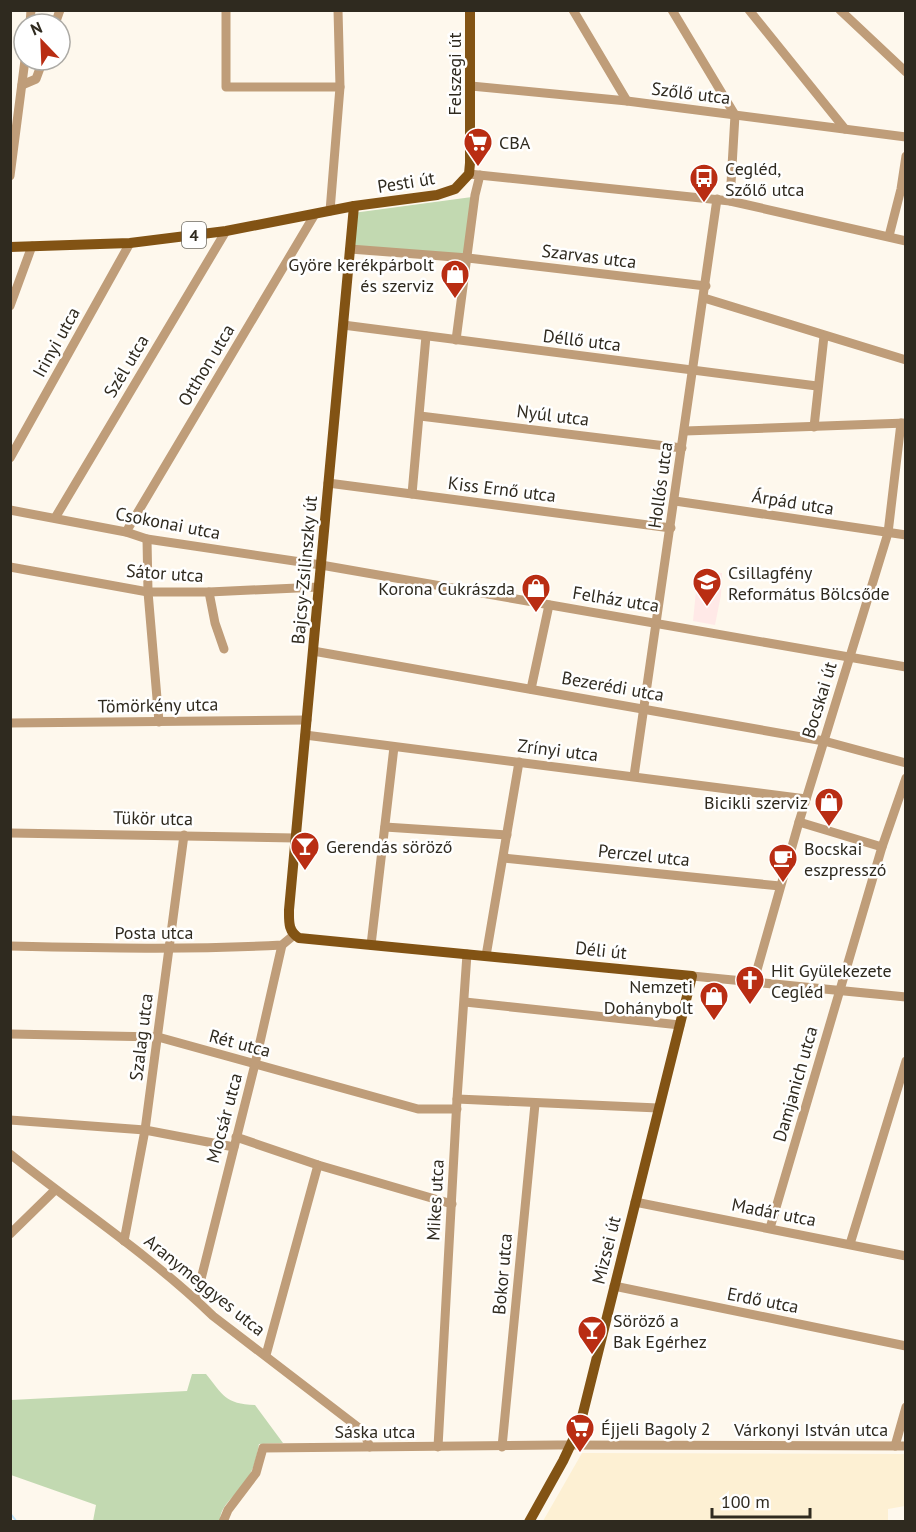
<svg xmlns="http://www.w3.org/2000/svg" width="916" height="1532" viewBox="0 0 916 1532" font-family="'PT Sans',sans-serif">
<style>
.built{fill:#fdf0d3}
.education{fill:#ffe9e7}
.green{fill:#c2d9b1}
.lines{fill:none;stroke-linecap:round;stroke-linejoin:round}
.stream{stroke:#c0e5fb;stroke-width:2}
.minor{stroke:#bf9d79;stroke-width:9}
.major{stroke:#825314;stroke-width:10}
.labels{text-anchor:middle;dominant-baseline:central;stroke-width:5;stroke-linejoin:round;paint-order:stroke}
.shield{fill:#fff;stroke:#6d6a62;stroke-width:1.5}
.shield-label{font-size:16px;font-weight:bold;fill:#2f2a1f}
.street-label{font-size:18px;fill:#2f2a1f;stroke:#fff}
.poi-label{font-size:18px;fill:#2f2a1f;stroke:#fff;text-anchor:start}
</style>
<rect width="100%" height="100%" fill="#fef8ed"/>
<!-- built -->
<polygon class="built" points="582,1453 905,1454 905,1506 888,1509 888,1522 543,1521"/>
<!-- education -->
<polygon class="education" points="698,571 722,573 721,595 715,625 693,621"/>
<!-- green -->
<g class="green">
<polygon points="472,197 466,255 350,249 353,213"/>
<path d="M 192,1374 L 206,1374 C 223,1395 225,1404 255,1405 L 283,1443 L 259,1444 C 256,1460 253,1473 243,1485 C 234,1497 220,1506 220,1521 L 93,1521 L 96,1505 L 11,1475 L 11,1400 L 187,1391 Z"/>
</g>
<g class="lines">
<!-- stream -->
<polyline class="stream" points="10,1513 17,1522"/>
<!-- minor -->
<g class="minor">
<polyline points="226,10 226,87 340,87"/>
<polyline points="573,10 627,101"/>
<polyline points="672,10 735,115 730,201"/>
<polyline points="749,10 845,129"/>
<polyline points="840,10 906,72"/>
<polyline points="30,24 31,10"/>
<polyline points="55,24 60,10"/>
<polyline points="22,85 36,79 43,60"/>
<polyline points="471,86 627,101 906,137"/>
<polyline points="469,174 730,201 906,241"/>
<polyline points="10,176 25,60"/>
<polyline points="330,211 340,87 338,10"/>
<polyline points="889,236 901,189 906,156"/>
<polyline points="350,249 468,258 706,286"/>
<polyline points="704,298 906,360"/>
<polyline points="10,306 32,246"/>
<polyline points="343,325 817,386"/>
<polyline points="456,340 475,195 480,175"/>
<polyline points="420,416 682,448"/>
<polyline points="814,427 824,336"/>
<polyline points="685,431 906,423"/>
<polyline points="10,458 130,243"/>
<polyline points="328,483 671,528"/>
<polyline points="412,494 426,336"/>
<polyline points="675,501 906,535"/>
<polyline points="10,510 126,532 147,539 321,565 906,667"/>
<polyline points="55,518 226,231"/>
<polyline points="126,532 315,214"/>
<polyline points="147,539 148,592 159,722"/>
<polyline points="10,567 148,592 209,592 319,587"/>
<polyline points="209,592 215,623 224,649"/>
<polyline points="313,651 824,741 906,763"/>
<polyline points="531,689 549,605"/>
<polyline points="10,723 307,720"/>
<polyline points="305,735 806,799"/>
<polyline points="634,776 717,199"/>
<polyline points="799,822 882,847"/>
<polyline points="385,827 507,835"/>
<polyline points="10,833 295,838"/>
<polyline points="504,858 780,886"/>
<polyline points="371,945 394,747"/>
<path d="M 10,946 C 101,948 192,950 282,945 L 294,935"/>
<polyline points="486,956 519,762"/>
<polyline points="692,976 906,997"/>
<polyline points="753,984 799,822 888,533 901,423"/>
<polyline points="465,1002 680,1025"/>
<polyline points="10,1034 158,1037 418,1109 457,1109"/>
<polyline points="457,1099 658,1108"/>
<polyline points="10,1120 145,1130 234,1147"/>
<polyline points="236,1137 318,1165 452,1204"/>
<path d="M 10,1154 C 78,1208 151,1256 213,1316 L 363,1431 L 370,1447"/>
<polyline points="635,1202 906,1256"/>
<polyline points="770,1228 882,847 906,778"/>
<polyline points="10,1234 55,1190"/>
<polyline points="124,1241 145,1130 184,835"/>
<polyline points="850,1244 906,1061"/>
<polyline points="614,1286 906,1346"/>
<polyline points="196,1299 255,1064 282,945"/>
<polyline points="266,1355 318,1165"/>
<polyline points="895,1446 906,1407"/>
<polyline points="438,1447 457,1099 467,954"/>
<polyline points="502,1447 535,1104"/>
<polyline points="223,1522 228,1510 256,1473 263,1448 558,1445 906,1446"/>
</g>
<!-- major -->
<g class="major">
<path d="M 354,206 L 289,910 C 289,922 288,931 299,938 L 692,976 L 580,1425 L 563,1461 L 529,1522"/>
<polyline points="10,247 130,243 226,231 354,206 437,195 455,189 469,174 470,163 470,10"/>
</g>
</g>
<!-- icons -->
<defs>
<g id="supermarket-pin" transform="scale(1.5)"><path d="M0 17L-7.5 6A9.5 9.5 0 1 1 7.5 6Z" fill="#b92d13" stroke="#fff"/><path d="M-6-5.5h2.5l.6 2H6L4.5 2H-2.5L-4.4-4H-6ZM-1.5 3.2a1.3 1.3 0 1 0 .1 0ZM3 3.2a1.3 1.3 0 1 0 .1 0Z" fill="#fff"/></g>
<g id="bus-pin" transform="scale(1.5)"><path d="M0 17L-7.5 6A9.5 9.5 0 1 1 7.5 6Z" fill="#b92d13" stroke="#fff"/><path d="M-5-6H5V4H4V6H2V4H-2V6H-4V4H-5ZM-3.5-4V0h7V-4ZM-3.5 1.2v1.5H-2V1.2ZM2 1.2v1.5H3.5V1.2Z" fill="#fff"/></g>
<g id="shop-pin" transform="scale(1.5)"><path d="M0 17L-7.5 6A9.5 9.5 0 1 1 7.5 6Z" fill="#b92d13" stroke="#fff"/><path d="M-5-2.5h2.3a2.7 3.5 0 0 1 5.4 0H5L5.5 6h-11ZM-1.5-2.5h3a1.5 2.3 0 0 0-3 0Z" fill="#fff"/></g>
<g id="school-pin" transform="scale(1.5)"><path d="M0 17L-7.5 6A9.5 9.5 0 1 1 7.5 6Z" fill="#b92d13" stroke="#fff"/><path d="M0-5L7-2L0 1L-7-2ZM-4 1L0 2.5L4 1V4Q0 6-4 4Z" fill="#fff"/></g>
<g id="bar-pin" transform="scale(1.5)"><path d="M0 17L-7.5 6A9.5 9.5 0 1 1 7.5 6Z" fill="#b92d13" stroke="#fff"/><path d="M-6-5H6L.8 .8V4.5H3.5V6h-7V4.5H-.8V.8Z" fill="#fff"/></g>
<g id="cafe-pin" transform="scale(1.5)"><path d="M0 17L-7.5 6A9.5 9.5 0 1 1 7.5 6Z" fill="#b92d13" stroke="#fff"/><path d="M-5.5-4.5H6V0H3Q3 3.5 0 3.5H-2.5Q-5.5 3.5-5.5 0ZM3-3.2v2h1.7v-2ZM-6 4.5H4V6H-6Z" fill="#fff"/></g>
<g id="church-pin" transform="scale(1.5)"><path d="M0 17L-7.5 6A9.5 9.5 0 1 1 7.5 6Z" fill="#b92d13" stroke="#fff"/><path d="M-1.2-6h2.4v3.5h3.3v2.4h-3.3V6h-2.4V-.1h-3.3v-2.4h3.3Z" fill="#fff"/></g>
</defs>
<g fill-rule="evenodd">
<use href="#supermarket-pin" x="478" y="142"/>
<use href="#bus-pin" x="704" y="178"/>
<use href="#shop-pin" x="455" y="274"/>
<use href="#school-pin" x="707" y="582"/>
<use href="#shop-pin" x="536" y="588"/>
<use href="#shop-pin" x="829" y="802"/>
<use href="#bar-pin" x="305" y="846"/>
<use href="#cafe-pin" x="783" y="858"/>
<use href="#church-pin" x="750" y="980"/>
<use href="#shop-pin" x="714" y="996"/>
<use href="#bar-pin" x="592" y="1330"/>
<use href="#supermarket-pin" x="580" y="1428"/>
</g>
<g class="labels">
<!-- shield labels -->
<rect class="shield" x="182" y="222" width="24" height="26" rx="4.5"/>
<g class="shield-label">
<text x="194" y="235">4</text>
</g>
<!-- street labels -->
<g class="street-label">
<text transform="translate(454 74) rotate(-90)">Felszegi út</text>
<text transform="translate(691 93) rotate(7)">Szőlő utca</text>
<text transform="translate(406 182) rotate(-9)">Pesti út</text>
<text transform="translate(589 256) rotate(7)">Szarvas utca</text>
<text transform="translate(582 340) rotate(7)">Déllő utca</text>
<text transform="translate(56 342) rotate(-61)">Irinyi utca</text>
<text transform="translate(206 365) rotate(-59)">Otthon utca</text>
<text transform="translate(126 366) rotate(-59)">Szél utca</text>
<text transform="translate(553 415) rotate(7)">Nyúl utca</text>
<text transform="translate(660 485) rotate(-82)">Hollós utca</text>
<text transform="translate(502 489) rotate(7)">Kiss Ernő utca</text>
<text transform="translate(793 502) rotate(9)">Árpád utca</text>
<text transform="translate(168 523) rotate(11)">Csokonai utca</text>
<text transform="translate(304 570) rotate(-85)">Bajcsy-Zsilinszky út</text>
<text transform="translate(165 573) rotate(4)">Sátor utca</text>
<text transform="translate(616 599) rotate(9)">Felház utca</text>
<text transform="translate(613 686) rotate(10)">Bezerédi utca</text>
<text transform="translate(819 700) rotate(-73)">Bocskai út</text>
<text transform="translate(158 705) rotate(-1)">Tömörkény utca</text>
<text transform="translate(558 750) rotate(7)">Zrínyi utca</text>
<text transform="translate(153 818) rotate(1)">Tükör utca</text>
<text transform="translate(644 855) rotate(6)">Perczel utca</text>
<text x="154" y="932">Posta utca</text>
<text transform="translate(601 950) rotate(6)">Déli út</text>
<text transform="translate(141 1037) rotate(-83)">Szalag utca</text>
<text transform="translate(240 1043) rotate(15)">Rét utca</text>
<text transform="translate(795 1084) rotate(-74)">Damjanich utca</text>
<text transform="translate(224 1118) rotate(-75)">Mocsár utca</text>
<text transform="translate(435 1200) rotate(-87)">Mikes utca</text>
<text transform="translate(774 1212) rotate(11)">Madár utca</text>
<text transform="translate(606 1250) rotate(-76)">Mizsei út</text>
<text transform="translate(502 1274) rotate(-85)">Bokor utca</text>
<text transform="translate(205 1285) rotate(39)">Aranymeggyes utca</text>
<text transform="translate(763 1300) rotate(11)">Erdő utca</text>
<text x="811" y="1429">Várkonyi István utca</text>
<text x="375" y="1431">Sáska utca</text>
</g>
<!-- poi labels -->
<g class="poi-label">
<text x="499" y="142">CBA</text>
<text x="725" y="168">Cegléd,<tspan x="725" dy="21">Szőlő utca</tspan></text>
<text x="434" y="264" text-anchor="end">Györe kerékpárbolt<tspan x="434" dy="21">és szerviz</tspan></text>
<text x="728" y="572">Csillagfény<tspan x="728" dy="21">Református Bölcsőde</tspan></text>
<text x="515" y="588" text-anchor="end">Korona Cukrászda</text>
<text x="808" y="802" text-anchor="end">Bicikli szerviz</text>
<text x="326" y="846">Gerendás söröző</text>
<text x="804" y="848">Bocskai<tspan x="804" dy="21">eszpresszó</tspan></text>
<text x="771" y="970">Hit Gyülekezete<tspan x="771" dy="21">Cegléd</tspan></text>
<text x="693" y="986" text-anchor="end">Nemzeti<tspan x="693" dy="21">Dohánybolt</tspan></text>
<text x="613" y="1320">Söröző a<tspan x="613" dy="21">Bak Egérhez</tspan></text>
<text x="601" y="1428">Éjjeli Bagoly 2</text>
</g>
</g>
<!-- border -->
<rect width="916" height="1532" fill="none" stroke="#2f2a1f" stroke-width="24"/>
<!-- north arrow -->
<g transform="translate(42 42) rotate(337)"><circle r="28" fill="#ffffff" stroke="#acaaa5" stroke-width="1.5"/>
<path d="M0-4.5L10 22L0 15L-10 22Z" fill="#b92d13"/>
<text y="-9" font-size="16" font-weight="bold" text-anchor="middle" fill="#2f2a1f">N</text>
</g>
<!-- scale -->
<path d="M712 1508v9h98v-9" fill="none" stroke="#2f2a1f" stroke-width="3"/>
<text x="721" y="1508" font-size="18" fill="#2f2a1f" stroke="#ffffff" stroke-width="4.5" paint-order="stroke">100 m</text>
</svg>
